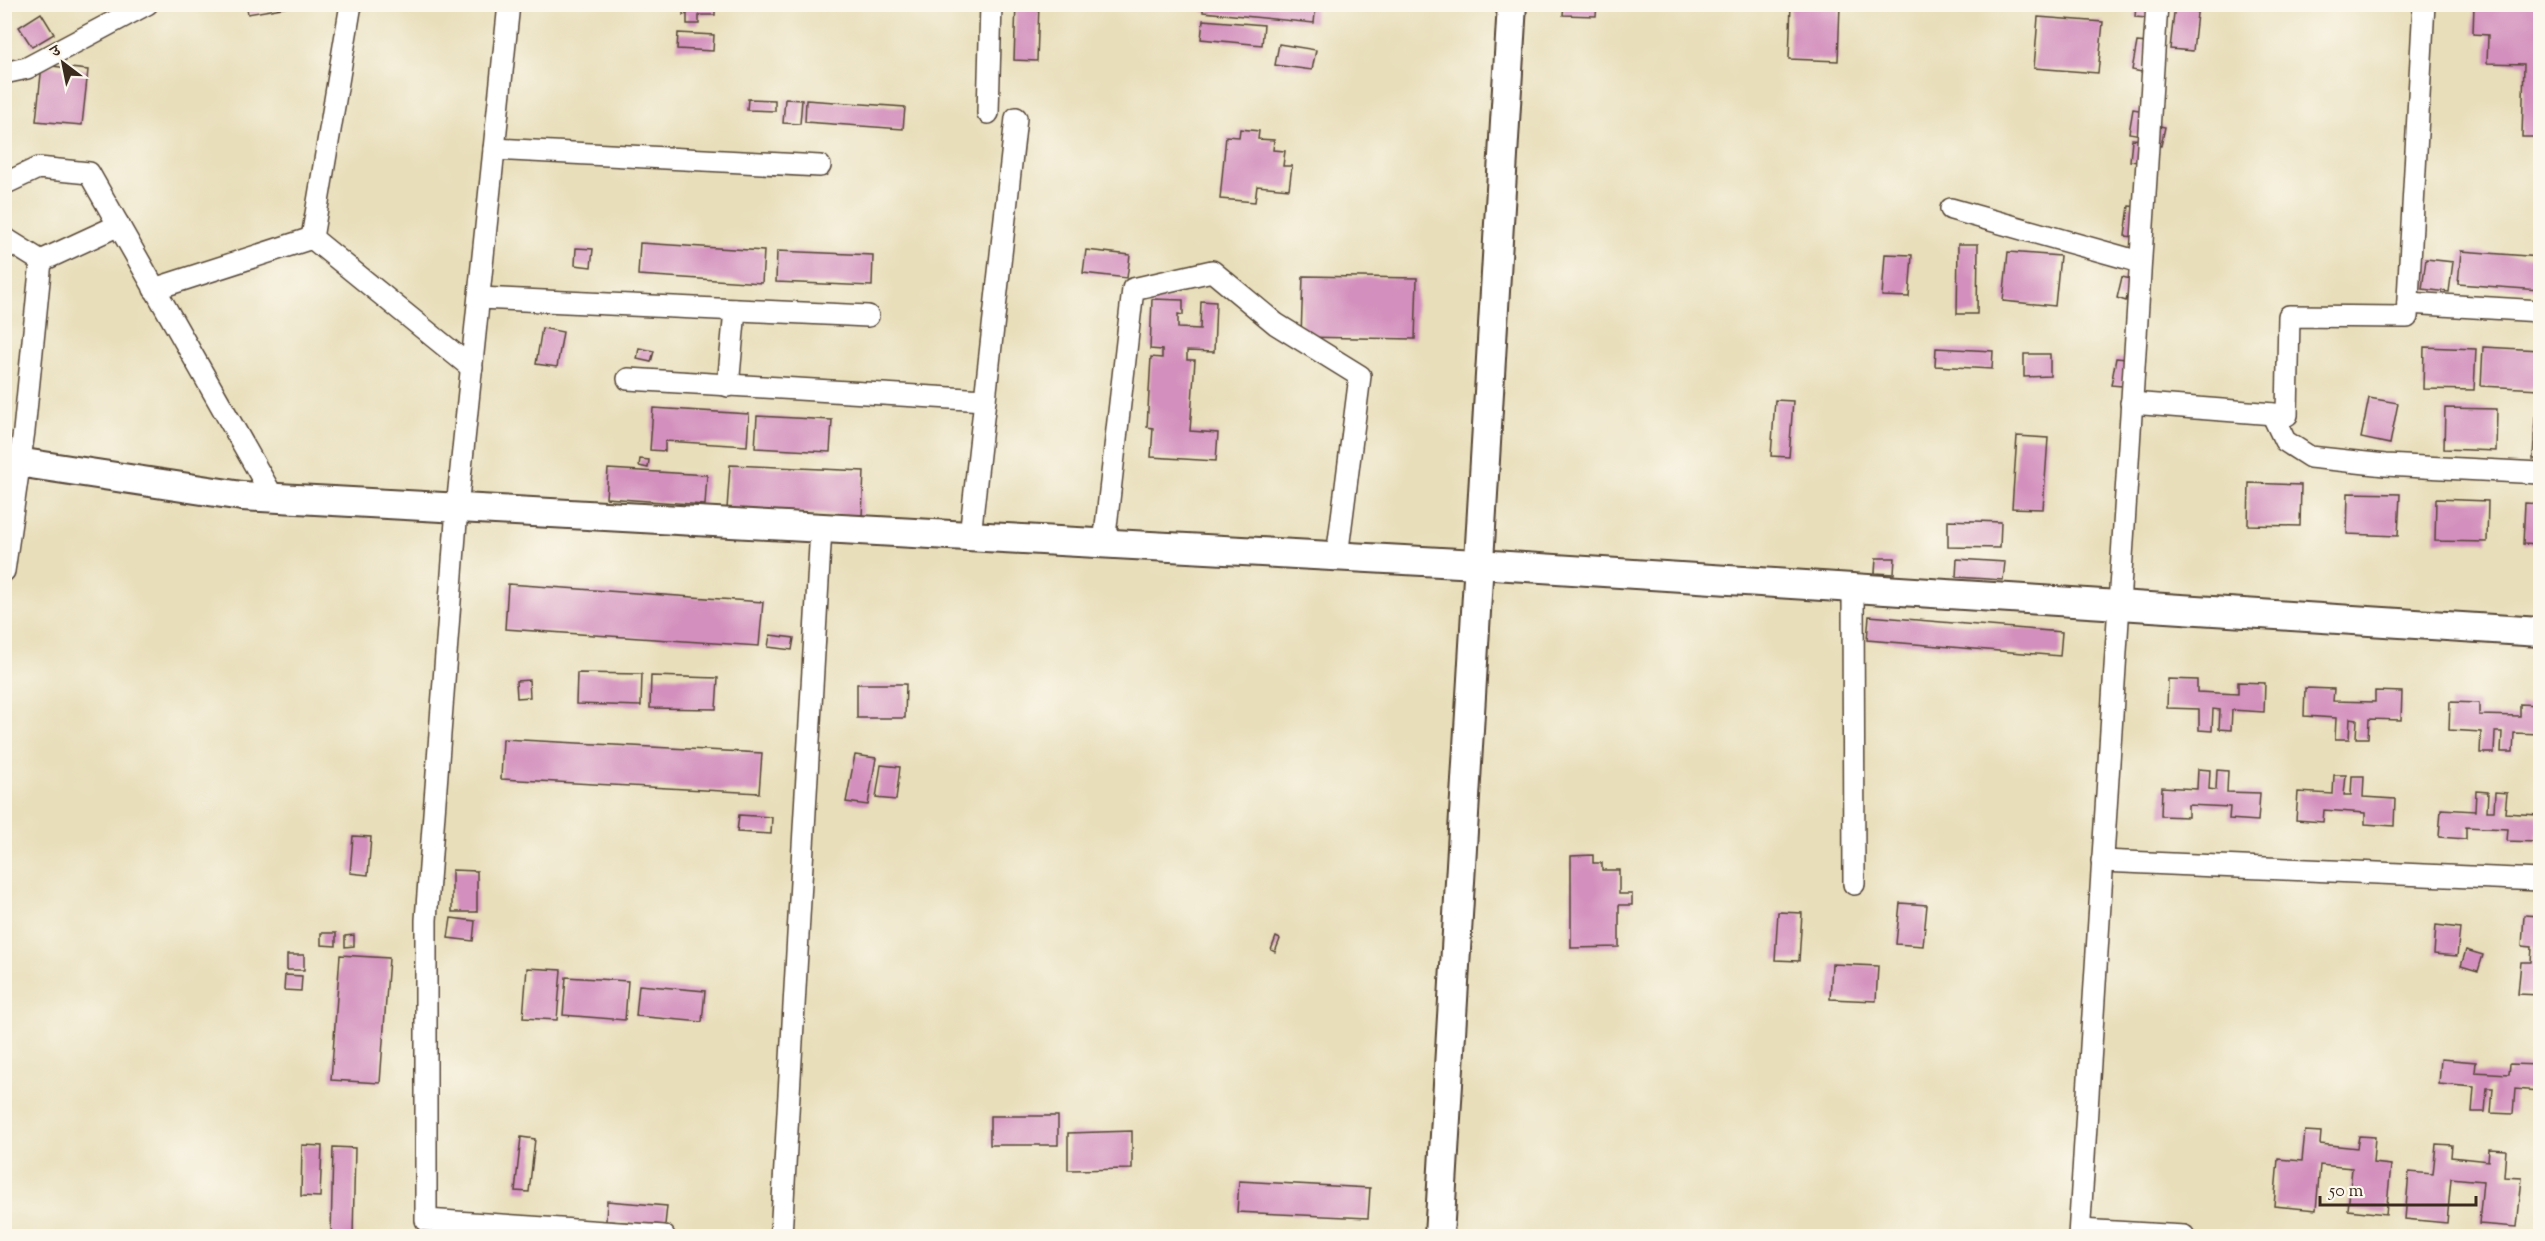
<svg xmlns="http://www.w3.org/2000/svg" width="2545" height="1241" viewBox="0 0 2545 1241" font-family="'Sorts Mill Goudy','Noto Serif Devanagari',serif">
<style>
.building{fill:#d38fbd}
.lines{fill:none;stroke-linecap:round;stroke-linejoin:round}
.street-casing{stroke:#554535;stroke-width:24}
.secondary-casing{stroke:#554535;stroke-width:32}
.street{stroke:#fff;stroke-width:21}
.secondary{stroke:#fff;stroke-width:28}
</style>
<rect width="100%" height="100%" fill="#fbf7ec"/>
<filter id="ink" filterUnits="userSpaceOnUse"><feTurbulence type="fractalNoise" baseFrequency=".0167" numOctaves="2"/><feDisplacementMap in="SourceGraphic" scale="12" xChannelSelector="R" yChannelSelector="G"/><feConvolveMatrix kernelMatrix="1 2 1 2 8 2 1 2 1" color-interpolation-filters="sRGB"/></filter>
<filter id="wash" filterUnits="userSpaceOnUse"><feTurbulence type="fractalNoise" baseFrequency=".008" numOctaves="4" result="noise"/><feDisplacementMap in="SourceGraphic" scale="24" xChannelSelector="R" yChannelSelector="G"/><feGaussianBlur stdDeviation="1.35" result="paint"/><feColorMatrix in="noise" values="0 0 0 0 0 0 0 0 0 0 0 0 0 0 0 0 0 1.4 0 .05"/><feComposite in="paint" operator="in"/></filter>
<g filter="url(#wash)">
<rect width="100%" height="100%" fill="#e8deba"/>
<g id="blocks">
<!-- building -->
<g class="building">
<polygon points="246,4 293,4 293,6 248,14"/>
<polygon points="683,4 715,4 715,15 699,15 699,24 687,24 687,14 683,15"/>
<polygon points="1016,4 1039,4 1037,61 1014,60"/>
<polygon points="1203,4 1316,4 1314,23 1203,12"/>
<polygon points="1564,4 1597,4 1596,16 1563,15"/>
<polygon points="1791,4 1840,4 1838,61 1789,59"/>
<polygon points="2175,4 2198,4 2193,51 2170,49"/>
<polygon points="2474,4 2540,4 2540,137 2522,137 2524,64 2487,63 2488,35 2473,34"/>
<polygon points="2136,5 2148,5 2147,18 2135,17"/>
<polygon points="41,13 54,34 32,47 19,27"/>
<polygon points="2038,17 2103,22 2098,73 2034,68"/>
<polygon points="1203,20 1264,25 1262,45 1201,39"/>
<polygon points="678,33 714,35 713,51 677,49"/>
<polygon points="2137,42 2147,43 2142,72 2132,70"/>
<polygon points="1279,44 1316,50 1312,70 1275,65"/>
<polygon points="42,65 88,70 82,125 36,121"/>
<polygon points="748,99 775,100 775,111 747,110"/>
<polygon points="785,99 802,100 800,124 783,123"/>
<polygon points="806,100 905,107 903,129 805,122"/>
<polygon points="2133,109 2145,111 2141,135 2129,133"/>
<polygon points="2155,125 2165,127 2161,146 2152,145"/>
<polygon points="1240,129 1259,131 1258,139 1274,140 1273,150 1285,151 1283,166 1292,166 1289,189 1257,186 1255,202 1220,199 1226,136 1239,137"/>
<polygon points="2132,139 2142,140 2139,162 2130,161"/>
<polygon points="2129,206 2138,207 2134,237 2125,236"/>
<polygon points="640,243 764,251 762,283 638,275"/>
<polygon points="1958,244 1978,244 1977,314 1957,314"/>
<polygon points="576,248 593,249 591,267 575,265"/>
<polygon points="1086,250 1130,255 1127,278 1083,273"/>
<polygon points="777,251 873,255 872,286 776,282"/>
<polygon points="2461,251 2540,257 2540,290 2458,284"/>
<polygon points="2008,252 2060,256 2055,306 2003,301"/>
<polygon points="1885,254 1912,255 1909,297 1882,296"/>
<polygon points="2426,259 2453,262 2449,292 2422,289"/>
<polygon points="1303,276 1417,278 1415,339 1301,337"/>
<polygon points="2122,277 2131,279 2126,301 2117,298"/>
<polygon points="1152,299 1183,300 1183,315 1178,314 1178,328 1200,329 1201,301 1216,302 1214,352 1187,351 1187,360 1195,360 1190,431 1218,433 1216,461 1151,457 1153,428 1147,427 1151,357 1162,358 1162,350 1150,349"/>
<polygon points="542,328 563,332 557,367 536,364"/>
<polygon points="2424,347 2476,349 2474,390 2423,389"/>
<polygon points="2483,347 2540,350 2540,389 2481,386"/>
<polygon points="639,348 654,351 651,362 637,359"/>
<polygon points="1936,348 1993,351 1992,369 1935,366"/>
<polygon points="2024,354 2050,354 2050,376 2024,377"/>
<polygon points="2116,358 2127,359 2122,386 2111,385"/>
<polygon points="2369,398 2398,403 2390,444 2361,438"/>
<polygon points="1775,400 1793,401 1789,457 1771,456"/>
<polygon points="653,408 749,414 747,446 665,441 665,451 650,450"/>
<polygon points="2445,408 2497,409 2496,451 2444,449"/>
<polygon points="757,416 832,420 830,452 755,448"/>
<polygon points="2535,417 2540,418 2540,459 2533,459"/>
<polygon points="2017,436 2048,438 2043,509 2012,508"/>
<polygon points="640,459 649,460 648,468 639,466"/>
<polygon points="730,465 864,471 862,516 727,509"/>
<polygon points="608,469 707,475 705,505 606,498"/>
<polygon points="2249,483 2301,485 2300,526 2248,525"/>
<polygon points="2348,493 2400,494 2398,536 2347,534"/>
<polygon points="2436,499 2488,501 2487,542 2435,541"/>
<polygon points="2525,503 2540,504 2540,545 2523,544"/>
<polygon points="1948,520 2001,522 2000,548 1948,547"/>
<polygon points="1876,558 1895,558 1894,574 1875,573"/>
<polygon points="1957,559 2005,562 2003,580 1956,577"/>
<polygon points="508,584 763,602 759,646 505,629"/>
<polygon points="1869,616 2062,632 2060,656 1867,640"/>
<polygon points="770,635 794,638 792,650 768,647"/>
<polygon points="577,673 642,674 641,706 576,704"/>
<polygon points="651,676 718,678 716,709 650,708"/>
<polygon points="2168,679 2197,680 2197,692 2238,694 2238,682 2265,683 2264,712 2232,710 2231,730 2219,729 2220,710 2213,709 2212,731 2199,730 2199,709 2167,708"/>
<polygon points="529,680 530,697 517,698 516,681"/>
<polygon points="857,684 906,684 905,718 857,718"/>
<polygon points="2305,688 2334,689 2333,701 2375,702 2375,691 2402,692 2401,720 2369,719 2368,738 2356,738 2357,719 2350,718 2349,739 2335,739 2336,718 2304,716"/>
<polygon points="2450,702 2479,703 2479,715 2520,716 2520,704 2540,705 2540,734 2514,733 2513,752 2501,752 2502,732 2495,732 2494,753 2480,753 2481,732 2449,730"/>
<polygon points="503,739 762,753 759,793 501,779"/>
<polygon points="855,755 876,758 868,805 846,802"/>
<polygon points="881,765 900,767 896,800 876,798"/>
<polygon points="2198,769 2210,770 2209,789 2216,790 2217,770 2228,771 2227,792 2260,793 2258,821 2229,819 2230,807 2188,805 2188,817 2161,816 2162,787 2197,789"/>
<polygon points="2334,775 2346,775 2344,795 2351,795 2352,776 2364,776 2363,797 2395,799 2394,826 2365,824 2365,813 2324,810 2323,822 2296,820 2298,792 2333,794"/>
<polygon points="2476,791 2488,792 2487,811 2494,811 2495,792 2507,793 2505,813 2538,815 2537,842 2507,841 2508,829 2466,827 2466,839 2439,837 2441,809 2475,811"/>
<polygon points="739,815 772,817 771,834 737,832"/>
<polygon points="353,836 371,837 368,875 350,873"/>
<polygon points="1593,855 1593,863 1602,863 1602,870 1619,870 1619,894 1632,894 1632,905 1619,905 1619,947 1571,948 1571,856"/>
<polygon points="452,870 477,871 477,912 452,912"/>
<polygon points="1900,903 1927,905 1923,946 1896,944"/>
<polygon points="1778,912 1802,913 1799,961 1775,960"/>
<polygon points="2524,915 2540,916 2540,995 2518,994 2521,962 2531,962 2532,947 2522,946"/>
<polygon points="451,918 475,921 473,941 448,938"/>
<polygon points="2436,925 2460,928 2457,956 2434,954"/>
<polygon points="321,933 336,933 336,946 321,945"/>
<polygon points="354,935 354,946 345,947 345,936"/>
<polygon points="1276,937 1280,939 1275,952 1271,950"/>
<polygon points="2466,950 2483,955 2478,971 2461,966"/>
<rect x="287" y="955" width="17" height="15"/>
<polygon points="340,955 389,958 380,1083 331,1080"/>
<polygon points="1832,964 1878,966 1876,1001 1830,999"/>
<polygon points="527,968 561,970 557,1020 523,1018"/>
<polygon points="285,975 302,976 301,991 284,990"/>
<polygon points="566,977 628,981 625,1020 563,1015"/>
<polygon points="639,985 705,991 702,1022 636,1016"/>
<polygon points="2441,1059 2476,1062 2475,1072 2509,1074 2510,1064 2540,1065 2539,1091 2515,1089 2513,1114 2491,1113 2493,1088 2487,1088 2485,1112 2472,1112 2474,1087 2439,1084"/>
<rect x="990" y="1116" width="68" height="29"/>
<polygon points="1132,1131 1132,1169 1068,1170 1068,1133"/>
<polygon points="2305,1131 2321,1132 2320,1144 2357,1148 2359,1136 2375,1137 2373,1163 2391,1165 2386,1214 2348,1210 2352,1168 2320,1165 2316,1210 2274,1206 2278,1159 2302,1161"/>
<polygon points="521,1137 535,1139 529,1192 515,1191"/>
<polygon points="2436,1144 2452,1145 2451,1157 2488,1161 2489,1149 2506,1150 2504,1177 2522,1178 2517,1227 2479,1224 2483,1181 2451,1178 2447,1223 2405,1219 2409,1172 2433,1174"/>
<polygon points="302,1145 322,1146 320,1197 301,1196"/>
<polygon points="333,1147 355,1148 353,1236 331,1236"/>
<polygon points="1239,1181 1370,1188 1368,1218 1237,1212"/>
<polygon points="607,1201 667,1206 665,1225 606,1221"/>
</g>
</g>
</g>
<g filter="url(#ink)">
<use href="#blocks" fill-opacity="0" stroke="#554535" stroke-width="1.5"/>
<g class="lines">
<!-- street casing -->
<g class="street-casing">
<g id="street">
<polyline points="509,4 457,508 426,920 426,1220 664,1236"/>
<polyline points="4,73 27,68 147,4"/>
<polyline points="988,113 991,4"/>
<polyline points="494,149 820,166"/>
<polyline points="4,184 38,168 89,173 273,497"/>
<polyline points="1951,209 2140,262"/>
<polyline points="4,238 41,261"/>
<polyline points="312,238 351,4"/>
<polyline points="41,261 119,225"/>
<polyline points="154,289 312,238 472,368"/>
<polyline points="479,298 868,316"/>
<polyline points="2408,303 2540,311"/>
<polyline points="628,379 985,400"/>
<polyline points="728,386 735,310"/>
<polyline points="2131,403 2287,415 2289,316 2407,317 2424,4"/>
<polyline points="2272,414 2285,441 2310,457 2385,465 2540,473"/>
<polyline points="970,536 1016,118"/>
<polyline points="1104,544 1133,289 1212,271 1276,324 1360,376 1337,557"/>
<polyline points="4,571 24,431 41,261"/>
<polyline points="1853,588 1854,884"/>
<polyline points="2102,861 2540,880"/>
<polyline points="2080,1230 2184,1236"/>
<polyline points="781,1236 821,528"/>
<polyline points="2079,1236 2157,4"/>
</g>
</g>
<!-- secondary casing -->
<g class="secondary-casing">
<g id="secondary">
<polyline points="4,460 242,496 1477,564 2540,632"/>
<polyline points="1439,1236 1512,4"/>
</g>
</g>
<!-- street -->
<use href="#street" class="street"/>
<!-- secondary -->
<use href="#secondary" class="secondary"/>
</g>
</g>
<!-- margin -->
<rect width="2545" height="1241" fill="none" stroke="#fbf7ec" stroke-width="24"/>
<!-- north arrow -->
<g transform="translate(63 63) rotate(328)" stroke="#fbf7ec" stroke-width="4.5" paint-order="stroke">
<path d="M0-4.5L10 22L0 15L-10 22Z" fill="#3b2a1e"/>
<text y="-9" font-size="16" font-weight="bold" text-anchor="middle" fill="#3b2a1e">उ</text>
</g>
<!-- scale -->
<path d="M2320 1196v9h156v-9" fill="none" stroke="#3b2a1e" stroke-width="3"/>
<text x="2329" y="1196" font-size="18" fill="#3b2a1e" stroke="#fbf7ec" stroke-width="4.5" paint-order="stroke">50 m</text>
</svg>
